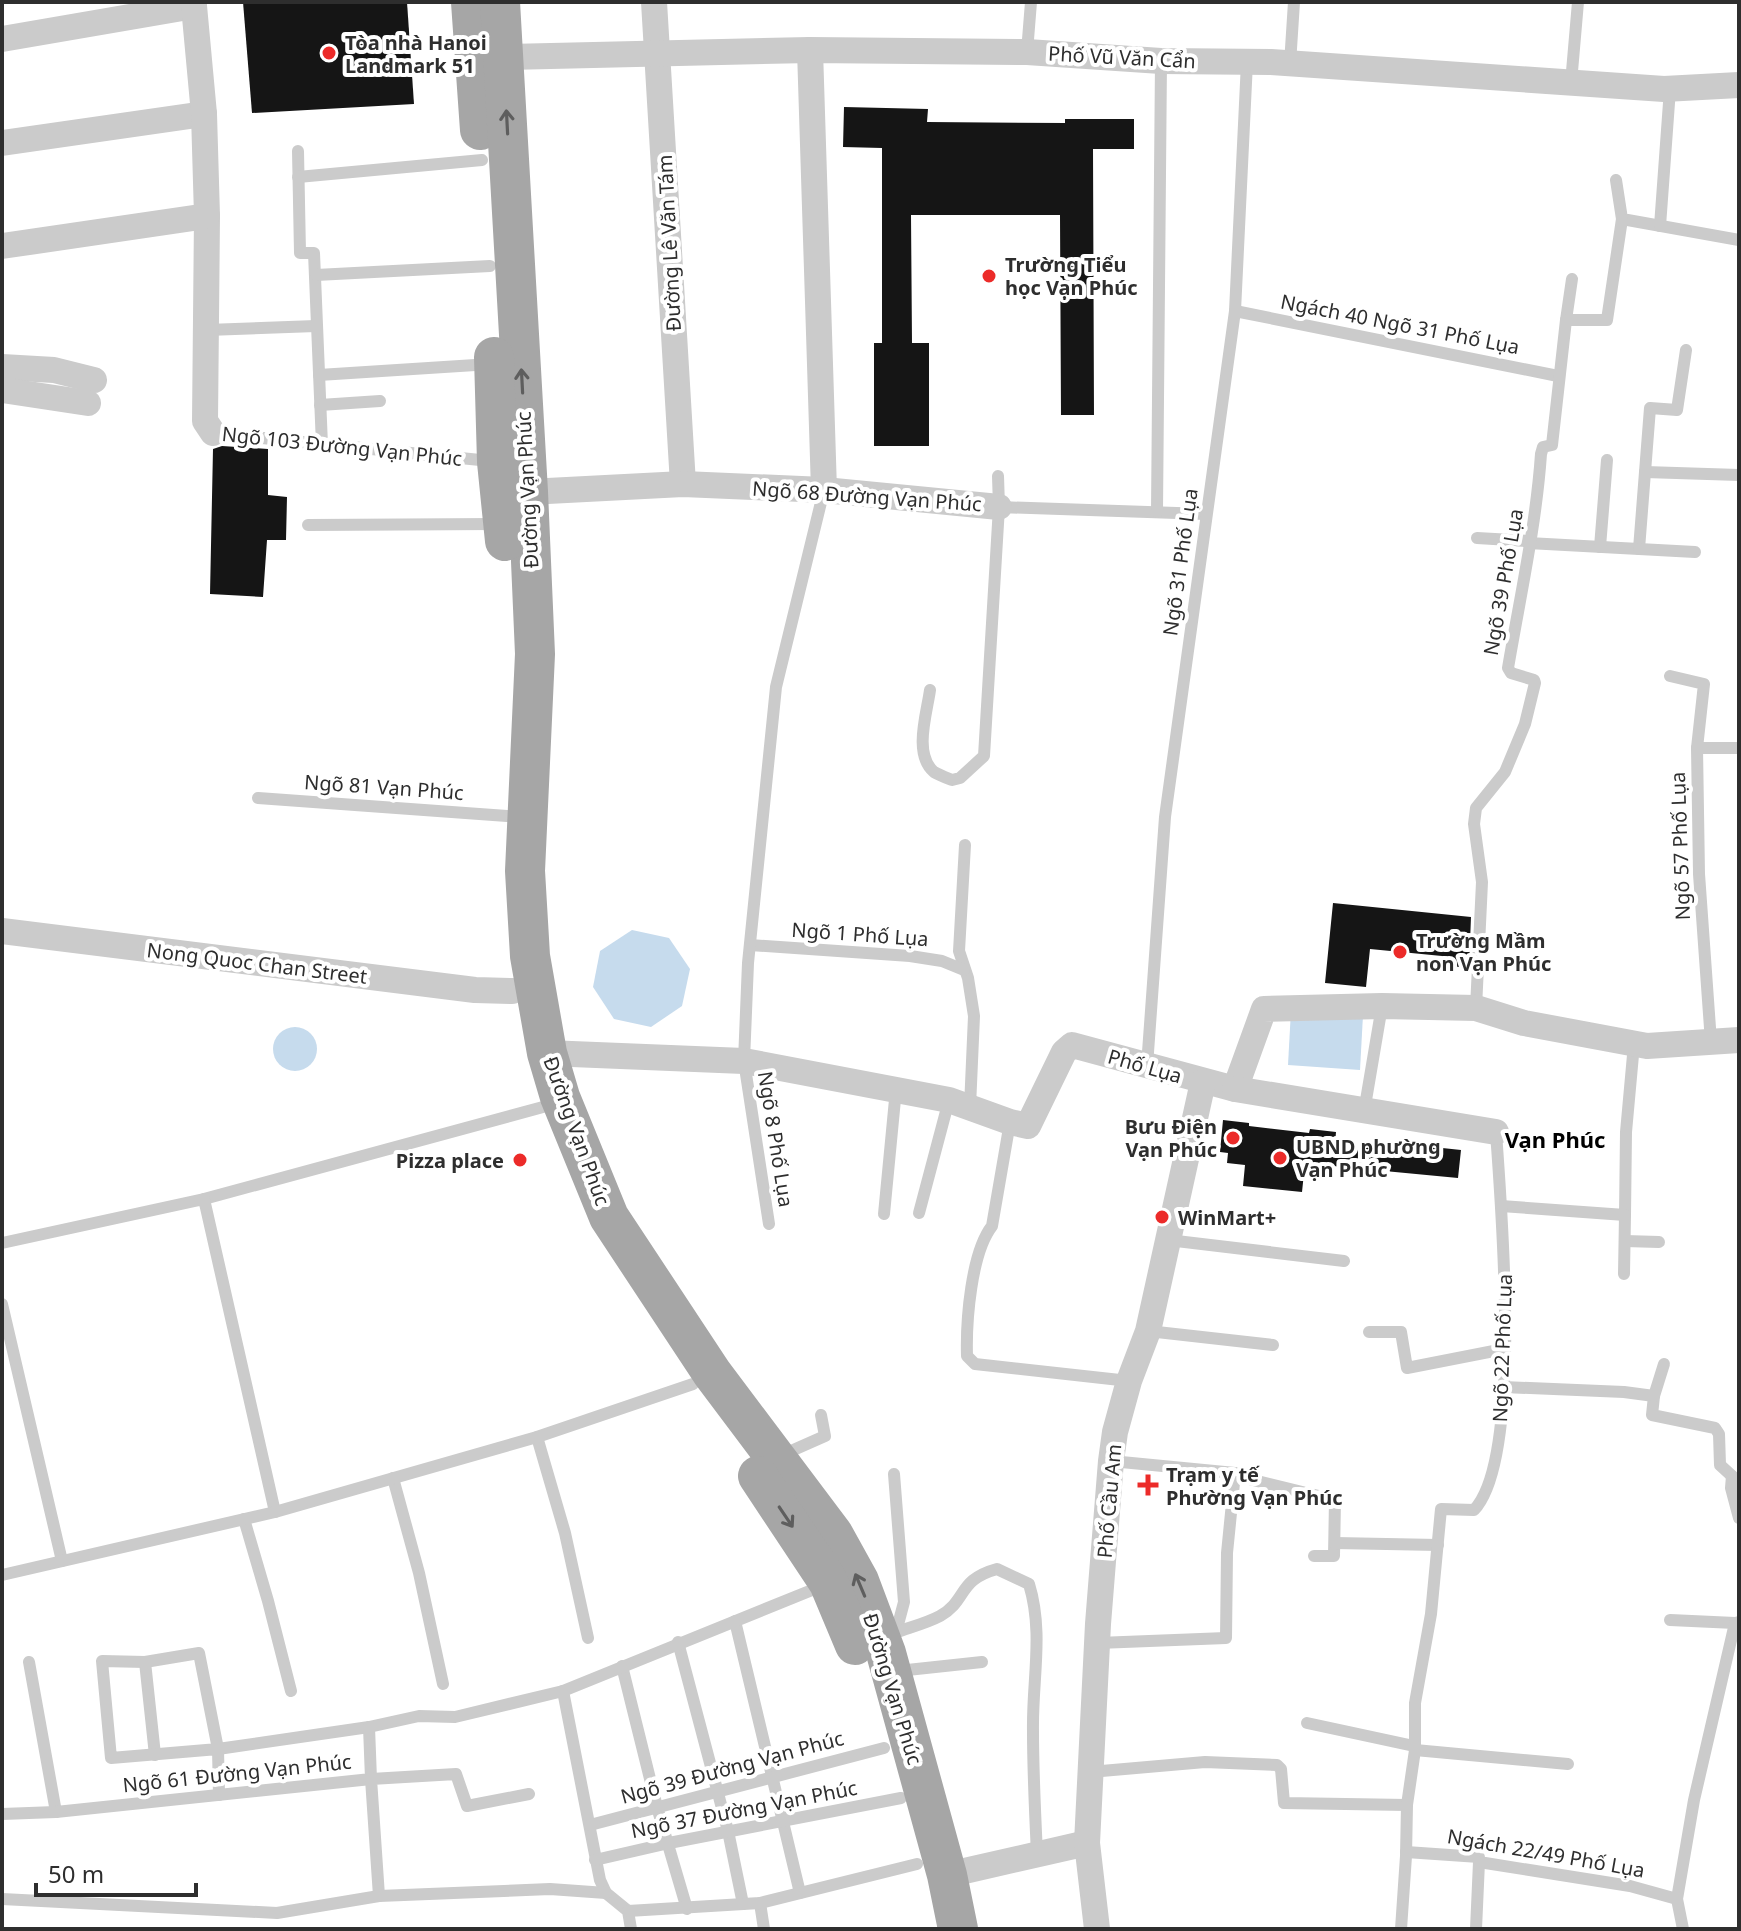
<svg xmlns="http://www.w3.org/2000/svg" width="1741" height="1931" viewBox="0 0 1741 1931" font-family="'Noto Sans',sans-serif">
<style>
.water{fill:#c6dbed}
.building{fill:#151515}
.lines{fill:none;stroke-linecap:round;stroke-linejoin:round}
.lane{stroke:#cbcbcb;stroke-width:12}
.street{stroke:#cbcbcb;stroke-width:26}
.primary{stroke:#a6a6a6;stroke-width:40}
.oneway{stroke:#5e5e5e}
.poi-dot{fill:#ec2b29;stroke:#fff;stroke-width:3}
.labels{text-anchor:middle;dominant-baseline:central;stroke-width:8;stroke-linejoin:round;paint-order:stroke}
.poi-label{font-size:20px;font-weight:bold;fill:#2e2e2e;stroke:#fff;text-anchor:start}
.street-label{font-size:20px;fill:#2e2e2e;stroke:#fff}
.neighbourhood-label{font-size:22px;font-weight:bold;fill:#000;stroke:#fff}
</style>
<rect width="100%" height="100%" fill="#fff"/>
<!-- water -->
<g class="water">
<polygon points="632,930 669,938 690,969 682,1006 651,1027 614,1019 593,987 600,951"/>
<polygon points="1291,1010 1363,1015 1360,1070 1288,1065"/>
<circle cx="295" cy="1049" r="22"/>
</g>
<!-- building -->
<g class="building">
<polygon points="243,2 407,2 414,104 252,113"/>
<polygon points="844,107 928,109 927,122 1065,123 1065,119 1134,119 1134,149 1093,149 1094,415 1061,415 1060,215 911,215 912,343 929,343 929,446 874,446 874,343 882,343 882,148 843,147"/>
<polygon points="222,446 268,449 268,495 287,497 286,540 267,540 263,597 210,594 213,449"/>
<polygon points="1333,903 1471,917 1469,968 1441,965 1442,956 1370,949 1366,987 1325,983"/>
<polygon points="1223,1120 1249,1123 1249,1126 1309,1133 1310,1129 1336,1132 1335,1144 1432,1153 1433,1147 1461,1150 1458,1178 1332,1166 1325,1166 1324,1175 1304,1173 1302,1192 1243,1186 1245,1165 1227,1163 1228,1153 1220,1152"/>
</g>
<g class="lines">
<!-- lane -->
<g class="lane">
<polyline points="1027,52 1031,2"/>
<polyline points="1290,64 1294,2"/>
<polyline points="1571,83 1578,2"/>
<polyline points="298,151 300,253 314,253 322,445"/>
<polyline points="298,177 482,160"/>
<polyline points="1616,180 1622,219 1739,240"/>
<polyline points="1660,226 1670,89"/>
<polyline points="316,275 490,266"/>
<polyline points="1235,311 1558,376"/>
<polyline points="1566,320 1572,279"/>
<polyline points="207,330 316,326"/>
<polyline points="319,375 491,364"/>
<polyline points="320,405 380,401"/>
<polyline points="213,433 490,461"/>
<polyline points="1645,472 1739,475"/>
<polyline points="999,507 1206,514"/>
<polyline points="1157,512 1161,61"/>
<polyline points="308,525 497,524"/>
<polyline points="1477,538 1528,541"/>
<polyline points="1528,543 1639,549 1650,408 1677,410 1686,350"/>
<polyline points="1600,547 1607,460"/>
<polyline points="1639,549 1695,552"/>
<polyline points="1670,676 1704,684 1697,748 1699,874 1711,1042"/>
<path d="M 930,690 C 927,713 913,754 934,772 C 939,775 947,778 952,780 L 960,778 L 984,756 L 999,507 L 998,476"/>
<polyline points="1697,748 1739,748"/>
<polyline points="258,798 507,816"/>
<polyline points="965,845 959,951 968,978 974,1016 970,1107"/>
<polyline points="750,945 910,956 942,961 964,970"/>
<path d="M 1476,1008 L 1482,882 L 1474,824 L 1476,808 L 1505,772 L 1525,724 L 1535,683 L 1534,680 L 1511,673 L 1508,668 C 1520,597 1536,526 1541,454 L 1543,447 L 1552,445 L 1566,320 L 1607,320 L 1622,219"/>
<polyline points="1147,1066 1165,817 1235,311 1247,62"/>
<polyline points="1364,1112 1382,1006"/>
<path d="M 1010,1122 L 992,1226 C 971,1253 966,1321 967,1356 L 975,1364 L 1129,1381"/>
<polyline points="204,1199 543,1107"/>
<polyline points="1501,1206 1625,1215 1626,1132 1634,1044"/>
<polyline points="919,1213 949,1100"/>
<polyline points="884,1214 896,1089"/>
<polyline points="769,1224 744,1061 748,963 776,687 824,490"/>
<polyline points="1168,1240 1344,1261"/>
<polyline points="1625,1241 1659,1242"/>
<polyline points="2,1243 204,1199 275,1512"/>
<polyline points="1624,1274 1625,1215"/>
<polyline points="2,1304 62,1561"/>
<polyline points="1148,1331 1273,1345"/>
<polyline points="1369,1332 1401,1332 1407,1368 1504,1349"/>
<polyline points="1503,1387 1624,1392 1654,1396 1652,1415 1715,1428 1719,1434 1720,1465 1732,1476"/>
<polyline points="1654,1396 1664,1364"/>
<polyline points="537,1437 565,1533 588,1638"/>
<polyline points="782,1455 825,1436 821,1415"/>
<polyline points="1111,1461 1235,1473 1245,1478 1335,1500 1334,1556 1314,1556"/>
<polyline points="894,1474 904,1602 895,1636"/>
<polyline points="1732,1476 1731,1488 1739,1518"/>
<polyline points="393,1478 419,1573 443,1684"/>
<polyline points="244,1519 268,1601 291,1691"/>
<polyline points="1335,1543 1438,1545"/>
<polyline points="2,1575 275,1512 537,1437 693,1384"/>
<polyline points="1670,1620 1735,1623"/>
<polyline points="735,1621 800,1893"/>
<path d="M 897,1632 C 911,1627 927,1623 940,1616 C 968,1600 957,1580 997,1569 L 1029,1584 C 1044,1633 1032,1680 1033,1731 C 1033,1772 1035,1813 1037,1854"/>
<polyline points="678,1642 728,1831 743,1904"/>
<polyline points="1098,1643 1226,1638 1227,1553 1235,1473"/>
<polyline points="29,1662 56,1812"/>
<polyline points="145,1662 155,1755"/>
<polyline points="622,1666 657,1807 687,1909"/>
<polyline points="898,1671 982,1662"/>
<polyline points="563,1691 600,1880 606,1893 628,1911 631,1929"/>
<polyline points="1307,1723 1414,1746"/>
<polyline points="1415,1750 1568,1764"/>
<polyline points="1090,1772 1205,1762 1277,1765 1281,1769 1284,1803 1407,1805"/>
<polyline points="219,1795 218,1749 199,1653 145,1662 102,1661 111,1758 218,1749 369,1727"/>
<polyline points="2,1814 56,1812 371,1779 369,1727 419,1716 455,1717 563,1691 822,1586"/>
<polyline points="590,1825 884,1748"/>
<polyline points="1406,1852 1479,1857 1479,1862 1630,1886 1677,1899"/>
<polyline points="595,1860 669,1843 901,1798"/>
<polyline points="379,1896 371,1779 456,1774 467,1806 529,1794"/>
<polyline points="2,1899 277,1913 379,1896 550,1889 606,1893"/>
<polyline points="760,1903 764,1929"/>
<polyline points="628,1911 760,1903 917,1864"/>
<path d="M 1401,1929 L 1406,1856 L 1407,1805 L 1415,1750 L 1415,1703 L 1431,1614 L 1441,1509 L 1474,1510 C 1523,1458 1501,1207 1496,1132"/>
<polyline points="1476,1929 1479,1862"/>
<polyline points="1683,1929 1677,1899 1694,1800 1735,1623 1739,1622"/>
</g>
<!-- street -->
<g class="street">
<polyline points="654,2 683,484"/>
<polyline points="2,39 194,6 194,2"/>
<polyline points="810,50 824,490"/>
<polyline points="503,57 810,50 1027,52 1161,61 1271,62 1664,89 1739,85"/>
<polyline points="2,143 204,114"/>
<polyline points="207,216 205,421 213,433"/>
<polyline points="2,246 207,216 204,114 194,6"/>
<polyline points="2,367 54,370 94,380"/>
<polyline points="2,390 88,403"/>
<polyline points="528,492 683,484 824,490 999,507"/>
<polyline points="2,931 475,990 512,991"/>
<polyline points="547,1053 744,1061 949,1100 1010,1122 1028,1126 1064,1052 1072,1045 1235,1089 1264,1009 1382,1006 1476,1008 1524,1023 1647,1046 1739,1040"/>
<polyline points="1235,1089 1496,1132"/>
<polyline points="947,1875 1087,1843"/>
<polyline points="1097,1929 1087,1843 1098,1624 1111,1461 1115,1432 1129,1381 1148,1331 1203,1082"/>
</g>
<!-- primary -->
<g class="primary">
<polyline points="471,2 480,130"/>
<polyline points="500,2 528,492 535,654 525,871 530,956 547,1053 560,1097 609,1217 712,1373 833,1534 859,1581 886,1653 947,1875 958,1929"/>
<polyline points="494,357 497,462 505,541"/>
<polyline points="758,1476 829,1583 855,1645"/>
</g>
</g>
<!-- one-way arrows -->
<defs><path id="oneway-shaft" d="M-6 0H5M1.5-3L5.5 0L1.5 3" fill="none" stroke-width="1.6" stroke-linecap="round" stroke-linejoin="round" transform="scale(2)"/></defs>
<g class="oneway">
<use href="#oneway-shaft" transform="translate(507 122) rotate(-93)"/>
<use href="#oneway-shaft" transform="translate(522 381) rotate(-93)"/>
<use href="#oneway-shaft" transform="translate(786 1517) rotate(56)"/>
<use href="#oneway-shaft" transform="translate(860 1585) rotate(-113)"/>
</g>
<!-- markers -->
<g class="poi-dot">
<circle cx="329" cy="53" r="8"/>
<circle cx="989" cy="276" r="8"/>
<circle cx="1400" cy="952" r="8"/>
<circle cx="1233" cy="1138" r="8"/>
<circle cx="1280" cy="1158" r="8"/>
<circle cx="520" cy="1160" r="8"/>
<circle cx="1162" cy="1217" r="8"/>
<path d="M1144 1473h8v8h8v8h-8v8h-8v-8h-8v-8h8z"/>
</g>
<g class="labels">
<!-- poi labels -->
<g class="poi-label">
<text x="345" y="42">Tòa nhà Hanoi<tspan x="345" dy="23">Landmark 51</tspan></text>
<text x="1005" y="264">Trường Tiểu<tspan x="1005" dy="23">học Vạn Phúc</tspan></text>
<text x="1416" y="940">Trường Mầm<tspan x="1416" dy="23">non Vạn Phúc</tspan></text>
<text x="1217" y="1126" text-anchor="end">Bưu Điện<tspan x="1217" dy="23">Vạn Phúc</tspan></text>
<text x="1296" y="1146">UBND phường<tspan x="1296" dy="23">Vạn Phúc</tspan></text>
<text x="504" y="1160" text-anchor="end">Pizza place</text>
<text x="1178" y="1217">WinMart+</text>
<text x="1166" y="1474">Trạm y tế<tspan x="1166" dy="23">Phường Vạn Phúc</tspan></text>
</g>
<!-- street labels -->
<g class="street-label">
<text transform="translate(1122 57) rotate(3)">Phố Vũ Văn Cẩn</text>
<text transform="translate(669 243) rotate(-93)">Đường Lê Văn Tám</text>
<text transform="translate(1400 324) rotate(11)">Ngách 40 Ngõ 31 Phố Lụa</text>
<text transform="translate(342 446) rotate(6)">Ngõ 103 Đường Vạn Phúc</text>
<text transform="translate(527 490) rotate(-93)">Đường Vạn Phúc</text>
<text transform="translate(867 496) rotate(4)">Ngõ 68 Đường Vạn Phúc</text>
<text transform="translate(1180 562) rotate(-82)">Ngõ 31 Phố Lụa</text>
<text transform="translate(1503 582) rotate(-80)">Ngõ 39 Phố Lụa</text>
<text transform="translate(384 787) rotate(4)">Ngõ 81 Vạn Phúc</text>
<text transform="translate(1680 846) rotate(-92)">Ngõ 57 Phố Lụa</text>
<text transform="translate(860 934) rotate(4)">Ngõ 1 Phố Lụa</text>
<text transform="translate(257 963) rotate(7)">Nong Quoc Chan Street</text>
<text transform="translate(1145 1066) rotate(16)">Phố Lụa</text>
<text transform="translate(577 1131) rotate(70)">Đường Vạn Phúc</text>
<text transform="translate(776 1139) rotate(81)">Ngõ 8 Phố Lụa</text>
<text transform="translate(1502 1348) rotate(-88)">Ngõ 22 Phố Lụa</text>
<text transform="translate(1109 1501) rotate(-85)">Phố Cầu Am</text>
<text transform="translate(893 1689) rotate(73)">Đường Vạn Phúc</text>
<text transform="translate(732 1767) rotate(-15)">Ngõ 39 Đường Vạn Phúc</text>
<text transform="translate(237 1773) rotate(-6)">Ngõ 61 Đường Vạn Phúc</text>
<text transform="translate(744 1809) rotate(-11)">Ngõ 37 Đường Vạn Phúc</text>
<text transform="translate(1546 1853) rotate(10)">Ngách 22/49 Phố Lụa</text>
</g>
<!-- neighbourhood labels -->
<g class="neighbourhood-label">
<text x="1555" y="1139">Vạn Phúc</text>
</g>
</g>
<!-- border -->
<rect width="1741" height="1931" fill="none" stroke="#2e2e2e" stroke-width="8"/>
<!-- scale -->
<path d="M36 1883v12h160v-12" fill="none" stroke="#2e2e2e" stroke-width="4"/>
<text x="48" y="1883" font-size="24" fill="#2e2e2e" stroke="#ffffff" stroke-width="6" paint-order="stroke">50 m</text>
</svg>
